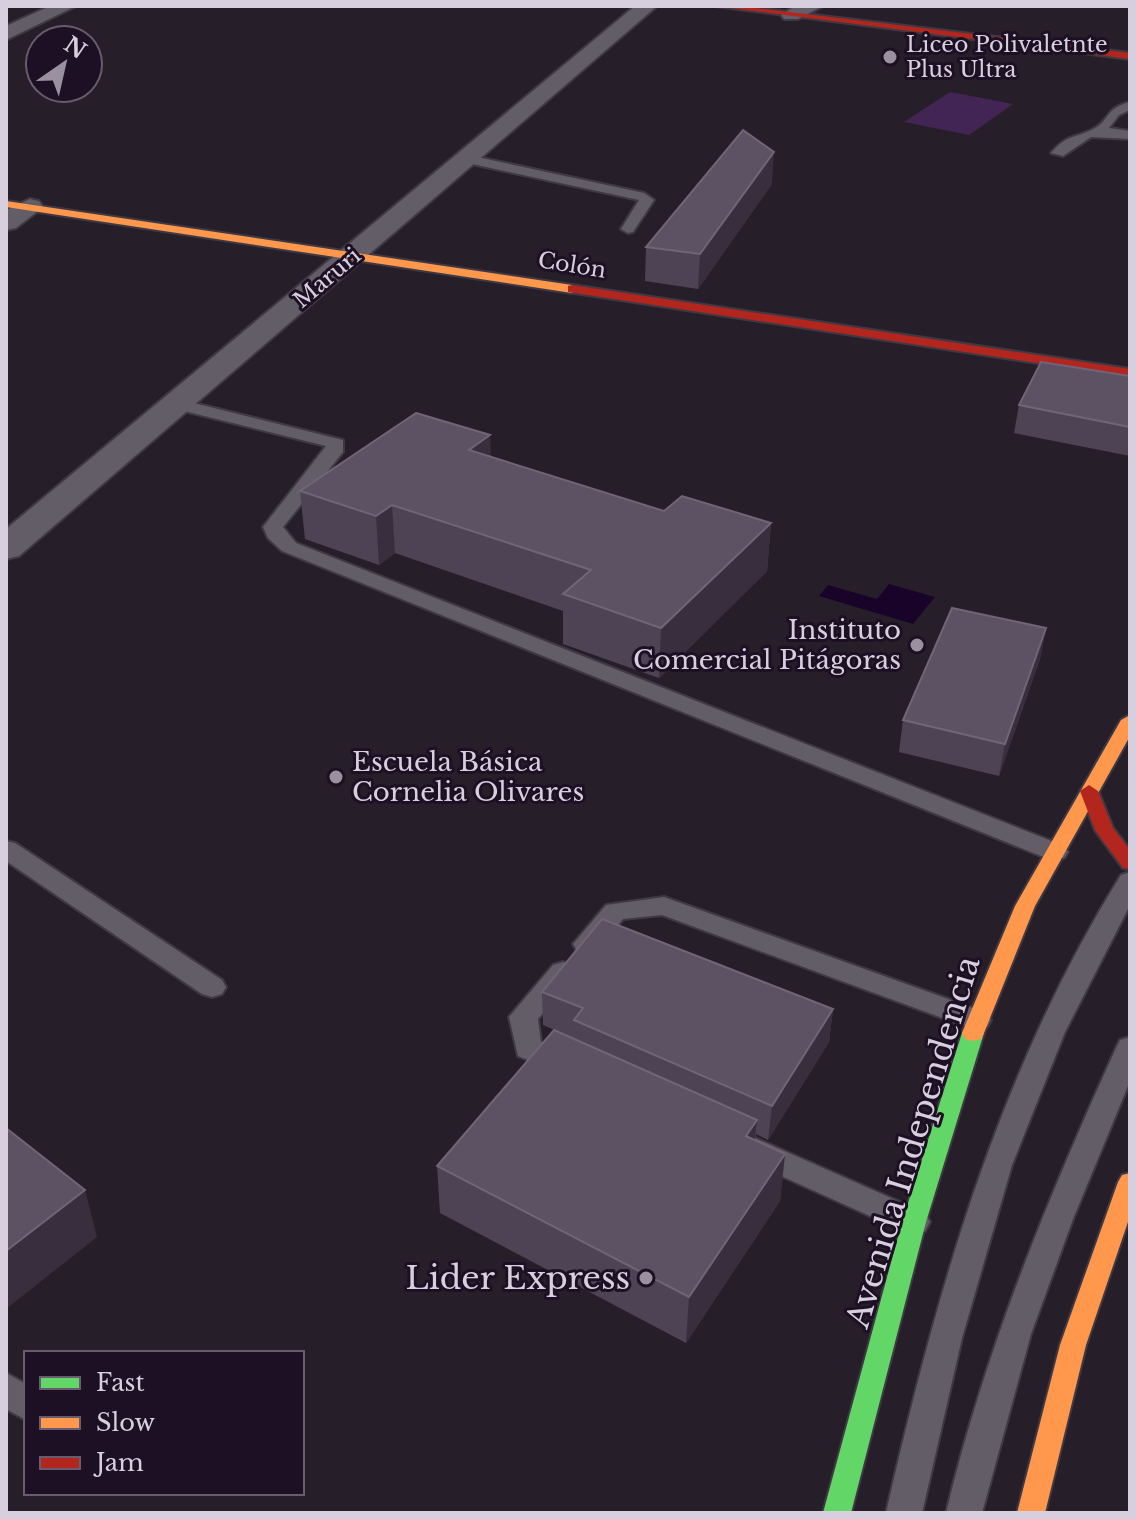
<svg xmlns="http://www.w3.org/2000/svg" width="1136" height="1519" viewBox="0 0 1136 1519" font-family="'Libre Baskerville',serif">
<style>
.green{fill:#432555}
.water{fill:#1a0329}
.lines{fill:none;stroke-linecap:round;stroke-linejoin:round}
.lane-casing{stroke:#3f3943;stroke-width:4}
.street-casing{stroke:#3f3943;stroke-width:4}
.fast-casing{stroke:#3f3943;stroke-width:4}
.slow-casing{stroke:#3f3943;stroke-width:4}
.jam-casing{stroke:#3f3943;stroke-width:4}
.lane{fill:#635d67;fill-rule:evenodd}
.street{fill:#635d67;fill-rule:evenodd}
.fast{fill:#63d668;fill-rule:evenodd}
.slow{fill:#ff974d;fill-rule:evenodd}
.jam{fill:#b3261e;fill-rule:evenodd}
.wall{fill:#4e4355}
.shaded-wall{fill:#382e3e}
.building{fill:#5d5264;stroke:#706577;stroke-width:2}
.poi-dot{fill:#99919f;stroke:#1d1025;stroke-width:3}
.labels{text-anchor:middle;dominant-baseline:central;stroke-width:6;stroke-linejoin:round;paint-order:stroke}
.far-poi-label{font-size:22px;fill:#d7cfde;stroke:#1d1025;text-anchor:start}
.far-street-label{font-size:22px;fill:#d7cfde;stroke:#1d1025}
.poi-label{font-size:26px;fill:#d7cfde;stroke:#1d1025;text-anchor:end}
.near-street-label{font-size:32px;fill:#d7cfde;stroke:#1d1025}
.near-poi-label{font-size:32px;fill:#d7cfde;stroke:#1d1025;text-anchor:end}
</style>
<rect width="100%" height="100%" fill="#261f2a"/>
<!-- green -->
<polygon class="green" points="950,92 1013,104 969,135 904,122"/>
<!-- water -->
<polygon class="water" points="889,584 935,597 913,624 819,596 828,585 877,599"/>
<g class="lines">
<!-- lane casing -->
<g class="lane-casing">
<g id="lane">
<path d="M 1130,102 L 1130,110 L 1119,115 L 1109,128 L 1130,131 L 1130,139 L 1091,137 L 1063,156 L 1051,153 C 1069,132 1077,139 1095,128 C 1110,120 1104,109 1130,102 Z"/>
<polygon points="468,155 644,193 654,200 633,232 628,233 621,229 639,200 463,162 463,156"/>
<polygon points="178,399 343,440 343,452 283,527 296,543 1064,846 1068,852 1064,858 1046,858 282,551 268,538 263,527 326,446 172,408 169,404"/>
<polygon points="6,841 15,843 222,980 226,987 222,994 212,997 202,994 6,861"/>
<path d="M 1130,872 L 1130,905 L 1065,1032 L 1012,1165 L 962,1338 L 922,1513 L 886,1513 C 937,1290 999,1071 1121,875 Z"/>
<polygon points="664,897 987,1013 991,1020 987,1027 977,1030 967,1027 662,915 623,919 597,951 577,951 573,944 606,905"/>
<polygon points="563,962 573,965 577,972 538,1019 541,1042 575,1056 580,1064 575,1072 565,1075 518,1056 509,1017 553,965"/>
<path d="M 1130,1037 L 1130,1081 L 1073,1219 L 1031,1334 L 982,1513 L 946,1513 C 985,1351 1047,1200 1116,1048 L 1120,1040 Z"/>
<polygon points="755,1138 925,1213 930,1222 925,1231 914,1235 903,1231 744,1159 740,1150 744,1141"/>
<polygon points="6,1373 26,1384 26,1420 6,1409"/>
</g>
</g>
<!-- street casing -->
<g class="street-casing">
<g id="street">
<polygon points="50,6 76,6 6,40 6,26"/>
<polygon points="635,6 657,6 19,556 6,559 6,529"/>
<polygon points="795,6 823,6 798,19 784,19 781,15"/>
<polygon points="30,199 39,201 43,207 16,228 6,230 6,210"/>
</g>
</g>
<!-- fast casing -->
<g class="fast-casing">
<polygon id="fast" points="973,1025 981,1027 984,1033 926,1222 851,1513 823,1513 902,1222 962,1033 965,1027"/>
</g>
<!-- slow casing -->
<g class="slow-casing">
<g id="slow">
<polygon points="6,201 572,285 578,289 572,293 6,207"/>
<polygon points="1130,715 1130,736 1035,906 984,1033 981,1039 973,1041 965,1039 962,1033 1015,906 1121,720"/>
<polygon points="1130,1173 1130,1216 1086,1345 1045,1513 1017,1513 1060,1345 1118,1182 1122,1175"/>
</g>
</g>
<!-- jam casing -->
<g class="jam-casing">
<g id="jam">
<polygon points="715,6 740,6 1130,53 1130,59"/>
<polygon points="572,285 1130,369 1130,377 568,292 568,286"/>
<polygon points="1089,785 1098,791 1113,828 1130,850 1130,869 1123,868 1095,830 1080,791"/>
</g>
</g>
<!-- lane -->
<use href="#lane" class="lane"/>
<!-- street -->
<use href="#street" class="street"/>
<!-- fast -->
<use href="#fast" class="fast"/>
<!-- slow -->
<use href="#slow" class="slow"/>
<!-- jam -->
<use href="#jam" class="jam"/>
</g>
<!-- wall -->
<g class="wall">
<polygon points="772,184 698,289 645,281 646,247"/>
<polygon points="1130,376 1130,456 1014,433 1019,405"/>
<polygon points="491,457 664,511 771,523 767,571 659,678 563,644 563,611 395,553 379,565 305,539 300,491"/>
<polygon points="1046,628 1040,659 999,776 899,752 903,720"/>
<polygon points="542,992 833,1009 829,1042 768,1140 756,1134 755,1140 785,1154 780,1201 686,1343 440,1213 437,1166 573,1038 543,1025"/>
</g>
<!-- shaded-wall -->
<g class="shaded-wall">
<polygon points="774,152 772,184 698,289 700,254"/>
<polygon points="490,435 492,482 469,450"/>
<polygon points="392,505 395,553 379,565 376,516"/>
<polygon points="771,523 767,571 659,678 661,628"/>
<polygon points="1046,628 1040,659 999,776 1005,744"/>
<polygon points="833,1009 829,1042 768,1140 772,1106"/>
<polygon points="757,1120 752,1166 746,1136"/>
<polygon points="785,1154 780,1201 686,1343 689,1297"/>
<polygon points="85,1190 97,1237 6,1309 6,1251"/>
</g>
<!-- building -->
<g class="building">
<polygon points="743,130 774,152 700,254 646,247"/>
<polygon points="1041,362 1130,376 1130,427 1019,405"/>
<polygon points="416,413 490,435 469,450 664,511 682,496 771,523 661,628 563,594 591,570 392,505 376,516 300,491"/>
<polygon points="952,608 1046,628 1005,744 903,720"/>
<polygon points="602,919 833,1009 772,1106 574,1020 583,1008 542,992"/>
<polygon points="554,1030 757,1120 746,1136 785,1154 689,1297 437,1166"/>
<polygon points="6,1128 85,1190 6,1251"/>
</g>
<!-- markers -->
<g class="poi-dot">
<circle cx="890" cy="57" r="8"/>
<circle cx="917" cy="645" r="8"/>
<circle cx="336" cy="777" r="8"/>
<circle cx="646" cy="1278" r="8"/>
</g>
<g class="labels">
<!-- far-poi labels -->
<g class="far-poi-label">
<text x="906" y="44">Liceo Polivaletnte<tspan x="906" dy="25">Plus Ultra</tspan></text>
</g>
<!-- far-street labels -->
<g class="far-street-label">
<text transform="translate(572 265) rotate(9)">Colón</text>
<text transform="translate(327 278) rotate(-40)">Maruri</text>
</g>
<!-- poi labels -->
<g class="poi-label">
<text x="901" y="630">Instituto<tspan x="901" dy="30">Comercial Pitágoras</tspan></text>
<text x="352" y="762" text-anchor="start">Escuela Básica<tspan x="352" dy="30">Cornelia Olivares</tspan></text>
</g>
<!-- near-street labels -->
<g class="near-street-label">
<text transform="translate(913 1142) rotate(-73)">Avenida Independencia</text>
</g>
<!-- near-poi labels -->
<g class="near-poi-label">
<text x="630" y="1278">Lider Express</text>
</g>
</g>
<!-- border -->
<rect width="1136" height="1519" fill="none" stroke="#d7cfde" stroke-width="16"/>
<!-- legend -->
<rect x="24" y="1351" width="280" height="144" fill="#1d1025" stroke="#675c6f" stroke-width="2"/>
<rect x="40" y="1377" width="40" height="12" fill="#63d668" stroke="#675c6f" stroke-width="2"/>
<text x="96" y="1391" font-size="24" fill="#d7cfde">Fast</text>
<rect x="40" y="1417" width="40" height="12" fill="#ff974d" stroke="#675c6f" stroke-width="2"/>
<text x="96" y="1431" font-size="24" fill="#d7cfde">Slow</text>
<rect x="40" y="1457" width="40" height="12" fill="#b3261e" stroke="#675c6f" stroke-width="2"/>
<text x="96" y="1471" font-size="24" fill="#d7cfde">Jam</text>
<!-- north arrow -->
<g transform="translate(64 64) rotate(34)"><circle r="38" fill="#1d1025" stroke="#675c6f" stroke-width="2"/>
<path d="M0-6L14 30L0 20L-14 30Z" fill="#99919f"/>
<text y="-12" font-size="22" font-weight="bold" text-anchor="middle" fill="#d7cfde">N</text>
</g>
</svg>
